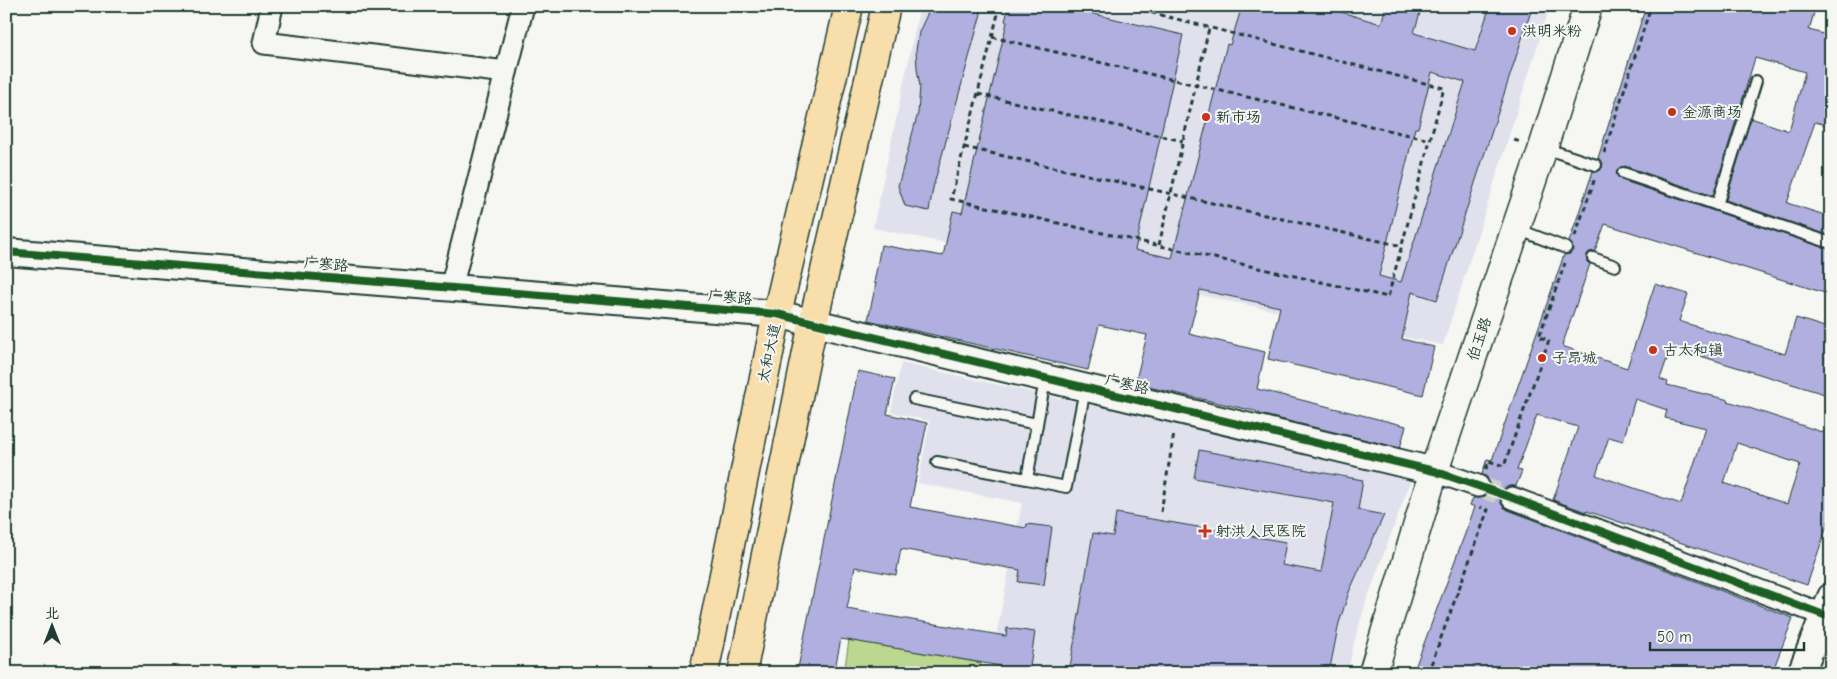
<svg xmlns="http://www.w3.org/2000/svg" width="1837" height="679" viewBox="0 0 1837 679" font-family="'Comic Neue','LXGW WenKai TC',sans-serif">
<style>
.built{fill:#e1e1ed}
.green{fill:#bcd890;stroke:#6e8a62}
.building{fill:#b0afe0;stroke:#1f3d34;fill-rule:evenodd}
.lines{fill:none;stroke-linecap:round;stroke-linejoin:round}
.minor-tunnel{stroke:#cbd1cc;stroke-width:21;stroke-dasharray:21 11;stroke-linecap:butt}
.service-casing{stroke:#1f3d34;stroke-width:14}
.minor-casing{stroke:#1f3d34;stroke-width:25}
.tertiary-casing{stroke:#1f3d34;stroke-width:30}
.secondary-casing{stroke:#1f3d34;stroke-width:31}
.primary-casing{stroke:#1f3d34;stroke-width:31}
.path{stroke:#1f3d34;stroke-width:3;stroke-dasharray:5 4;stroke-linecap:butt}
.service{stroke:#f6f6f2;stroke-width:10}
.minor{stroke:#f6f6f2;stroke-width:21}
.tertiary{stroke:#f6f6f2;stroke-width:26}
.secondary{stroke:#f6f6f2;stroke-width:28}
.primary{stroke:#f8deab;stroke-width:28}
.cycleway-casing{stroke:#f6f6f2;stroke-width:11}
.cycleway{stroke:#1b5e20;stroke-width:8}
.poi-dot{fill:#c8321e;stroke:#f6f6f2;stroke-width:2}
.labels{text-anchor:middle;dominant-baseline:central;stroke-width:4;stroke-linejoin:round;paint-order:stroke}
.poi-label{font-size:15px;fill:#1f3d34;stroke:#f6f6f2;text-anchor:start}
.street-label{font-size:15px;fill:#1f3d34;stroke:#f6f6f2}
</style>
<rect width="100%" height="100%" fill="#f6f6f2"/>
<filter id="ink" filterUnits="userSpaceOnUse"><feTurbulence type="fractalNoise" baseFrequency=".02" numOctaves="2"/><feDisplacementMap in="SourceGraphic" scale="10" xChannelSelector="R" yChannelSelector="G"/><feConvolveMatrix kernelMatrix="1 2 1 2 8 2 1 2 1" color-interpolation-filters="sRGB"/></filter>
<g filter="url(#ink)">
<!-- built -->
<g class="built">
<polygon points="920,6 1550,6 1443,345 873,228"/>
<polygon points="901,363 1412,477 1366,602 1353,646 1348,673 989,673 1022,503 918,483 930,421 891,412"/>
</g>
<!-- green -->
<polygon class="green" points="849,640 981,663 979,673 844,673"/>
<!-- building -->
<g class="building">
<polygon points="931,6 979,6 981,14 933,188 929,211 905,206 898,186 918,113 920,86 917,69 916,50 919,32"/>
<path d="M 1009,6 L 1060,6 L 1183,35 L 1135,250 L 1172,258 L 1227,44 L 1230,45 L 1242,6 L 1321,6 L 1381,24 L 1386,6 L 1422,6 L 1414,33 L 1475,51 L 1490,6 L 1516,6 L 1531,11 L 1437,300 L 1412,292 L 1402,339 L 1434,347 L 1423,395 L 1268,359 L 1280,307 L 1200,290 L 1189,334 L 1265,352 L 1257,389 L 1406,426 L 1400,448 L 1259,414 L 1259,412 L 1135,384 L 1147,335 L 1099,325 L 1088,370 L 868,320 L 876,283 L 874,283 L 881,245 L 943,256 L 953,211 L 962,213 L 1007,22 L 1005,21 ZM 1432,72 L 1465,82 L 1401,282 L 1379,276 L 1415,128 L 1418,128 Z"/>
<path d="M 1646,6 L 1816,6 L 1809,30 L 1831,36 L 1831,126 L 1815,122 L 1787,203 L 1831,217 L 1831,236 L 1726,200 L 1751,118 L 1789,131 L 1805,72 L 1755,58 L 1713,196 L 1625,166 L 1619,168 L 1616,174 L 1621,180 L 1831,250 L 1831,295 L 1605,224 L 1595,251 L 1589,252 L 1586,256 L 1587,262 L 1590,264 L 1562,346 L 1627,368 L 1655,284 L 1688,294 L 1679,321 L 1785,354 L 1796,318 L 1831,329 L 1831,396 L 1671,347 L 1660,379 L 1668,382 L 1667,385 L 1729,400 L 1728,401 L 1831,435 L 1831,514 L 1807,585 L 1587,511 L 1586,512 L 1553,500 L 1578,427 L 1537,415 L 1517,470 L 1522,471 L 1516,486 L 1509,486 L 1504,489 L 1501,493 L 1500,500 L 1503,506 L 1508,510 L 1793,618 L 1772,673 L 1413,673 L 1475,507 L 1470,505 L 1473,498 L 1481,498 L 1486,496 L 1490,490 L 1490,483 L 1487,477 L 1482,474 L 1487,459 L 1492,460 L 1564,255 L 1570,254 L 1573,250 L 1572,244 L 1569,242 L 1593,171 L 1598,172 L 1602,168 L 1603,163 L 1598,158 ZM 1635,399 L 1667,410 L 1665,418 L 1706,428 L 1681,504 L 1596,475 L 1609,437 L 1623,441 ZM 1737,443 L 1800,464 L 1787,504 L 1724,483 Z"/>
<polygon points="858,371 895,379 887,414 927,423 910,507 1026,528 1027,524 1052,527 1044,585 1018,582 1020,570 901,549 896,575 855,567 847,609 1006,636 1007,628 1035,632 1029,673 1000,673 1001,666 841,639 834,673 797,673"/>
<polygon points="1199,450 1363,480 1358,510 1384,515 1349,592 1339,623 1329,673 1069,673 1093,533 1113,536 1116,513 1286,542 1282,565 1321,572 1334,503 1194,478"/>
</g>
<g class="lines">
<!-- minor-tunnel -->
<polyline class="minor-tunnel" points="1478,486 1512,498"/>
<!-- service casing -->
<g class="service-casing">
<g id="service">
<polyline points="1544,148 1596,165"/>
<polyline points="1623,173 1831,243"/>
<polyline points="1717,205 1756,81"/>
<polyline points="1517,229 1566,248"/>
<polyline points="1593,258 1615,266"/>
<polyline points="1045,380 1027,479 1066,487 1085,389"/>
<polyline points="914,399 1037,424"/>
<polyline points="937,462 1027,479"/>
</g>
</g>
<!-- minor casing -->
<g class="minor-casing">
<g id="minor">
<polyline points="272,6 264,43 506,72"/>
<polyline points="451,288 523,6"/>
<polyline points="1434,471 1478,486"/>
<polyline points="1512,498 1824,615"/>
</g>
</g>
<!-- tertiary casing -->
<g class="tertiary-casing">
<g id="tertiary">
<polyline points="6,252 777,314 1434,471"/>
<polyline points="1801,673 1831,597"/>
</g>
</g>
<!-- secondary casing -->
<g class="secondary-casing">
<polyline id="secondary" points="1373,673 1434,471 1543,148 1588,6"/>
</g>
<!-- primary casing -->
<g class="primary-casing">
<g id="primary">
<polyline points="704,673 777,314 849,6"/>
<polyline points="742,673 813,323 886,6"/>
</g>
</g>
<!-- path -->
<g class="path">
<polyline points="1000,6 951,199 1388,297 1444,88 1126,6"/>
<polyline points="992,37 1430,140"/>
<polyline points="978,94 1183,141"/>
<polyline points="1514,140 1521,142"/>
<polyline points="964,147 1402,246"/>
<polyline points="1604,153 1651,6"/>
<polyline points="1575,236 1595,178"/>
<polyline points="1159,245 1209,28"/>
<polyline points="1486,469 1489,461 1504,466 1549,340 1539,337 1565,263"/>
<polyline points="1161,512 1174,433"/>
<polyline points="1428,673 1488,510 1480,507"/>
</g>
<!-- service -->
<use href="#service" class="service"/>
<!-- minor -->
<use href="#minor" class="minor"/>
<!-- tertiary -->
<use href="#tertiary" class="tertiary"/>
<!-- secondary -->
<use href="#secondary" class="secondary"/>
<!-- primary -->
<use href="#primary" class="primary"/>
<!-- cycleway casing -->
<g class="cycleway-casing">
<polyline id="cycleway" points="6,252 777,314 1434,471 1510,497 1824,615"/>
</g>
<!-- cycleway -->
<use href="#cycleway" class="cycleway"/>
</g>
</g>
<!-- markers -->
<g class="poi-dot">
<circle cx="1512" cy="31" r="5"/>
<circle cx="1672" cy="112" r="5"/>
<circle cx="1206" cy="117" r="5"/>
<circle cx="1653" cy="350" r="5"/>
<circle cx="1542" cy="358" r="5"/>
<path d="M1202.5 523.5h5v5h5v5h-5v5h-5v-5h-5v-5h5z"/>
</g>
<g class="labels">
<!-- poi labels -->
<g class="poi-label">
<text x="1522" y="31">洪明米粉</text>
<text x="1682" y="112">金源商场</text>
<text x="1216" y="117">新市场</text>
<text x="1663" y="350">古太和镇</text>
<text x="1552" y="358">子昂城</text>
<text x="1216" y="531">射洪人民医院</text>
</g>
<!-- street labels -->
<g class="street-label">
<text transform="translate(326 264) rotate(5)">广寒路</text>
<text transform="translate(730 297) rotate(5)">广寒路</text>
<text transform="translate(1479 339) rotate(-71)">伯玉路</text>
<text transform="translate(769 353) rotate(-78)">太和大道</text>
<text transform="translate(1127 384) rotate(13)">广寒路</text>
</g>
</g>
<!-- margin -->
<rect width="1837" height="679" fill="none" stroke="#f6f6f2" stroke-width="25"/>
<rect x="12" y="12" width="1812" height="654" fill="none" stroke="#1f3d34" stroke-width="2" filter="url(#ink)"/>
<!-- north arrow -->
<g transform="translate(52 626)" stroke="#f6f6f2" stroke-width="4" paint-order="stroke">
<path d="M0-4L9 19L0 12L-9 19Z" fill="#1f3d34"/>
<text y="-8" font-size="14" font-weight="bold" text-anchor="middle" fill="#1f3d34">北</text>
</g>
<!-- scale -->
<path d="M1650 642v8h154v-8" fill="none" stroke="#1f3d34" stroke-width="2.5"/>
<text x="1657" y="642" font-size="15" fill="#1f3d34" stroke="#f6f6f2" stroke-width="4" paint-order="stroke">50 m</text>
</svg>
